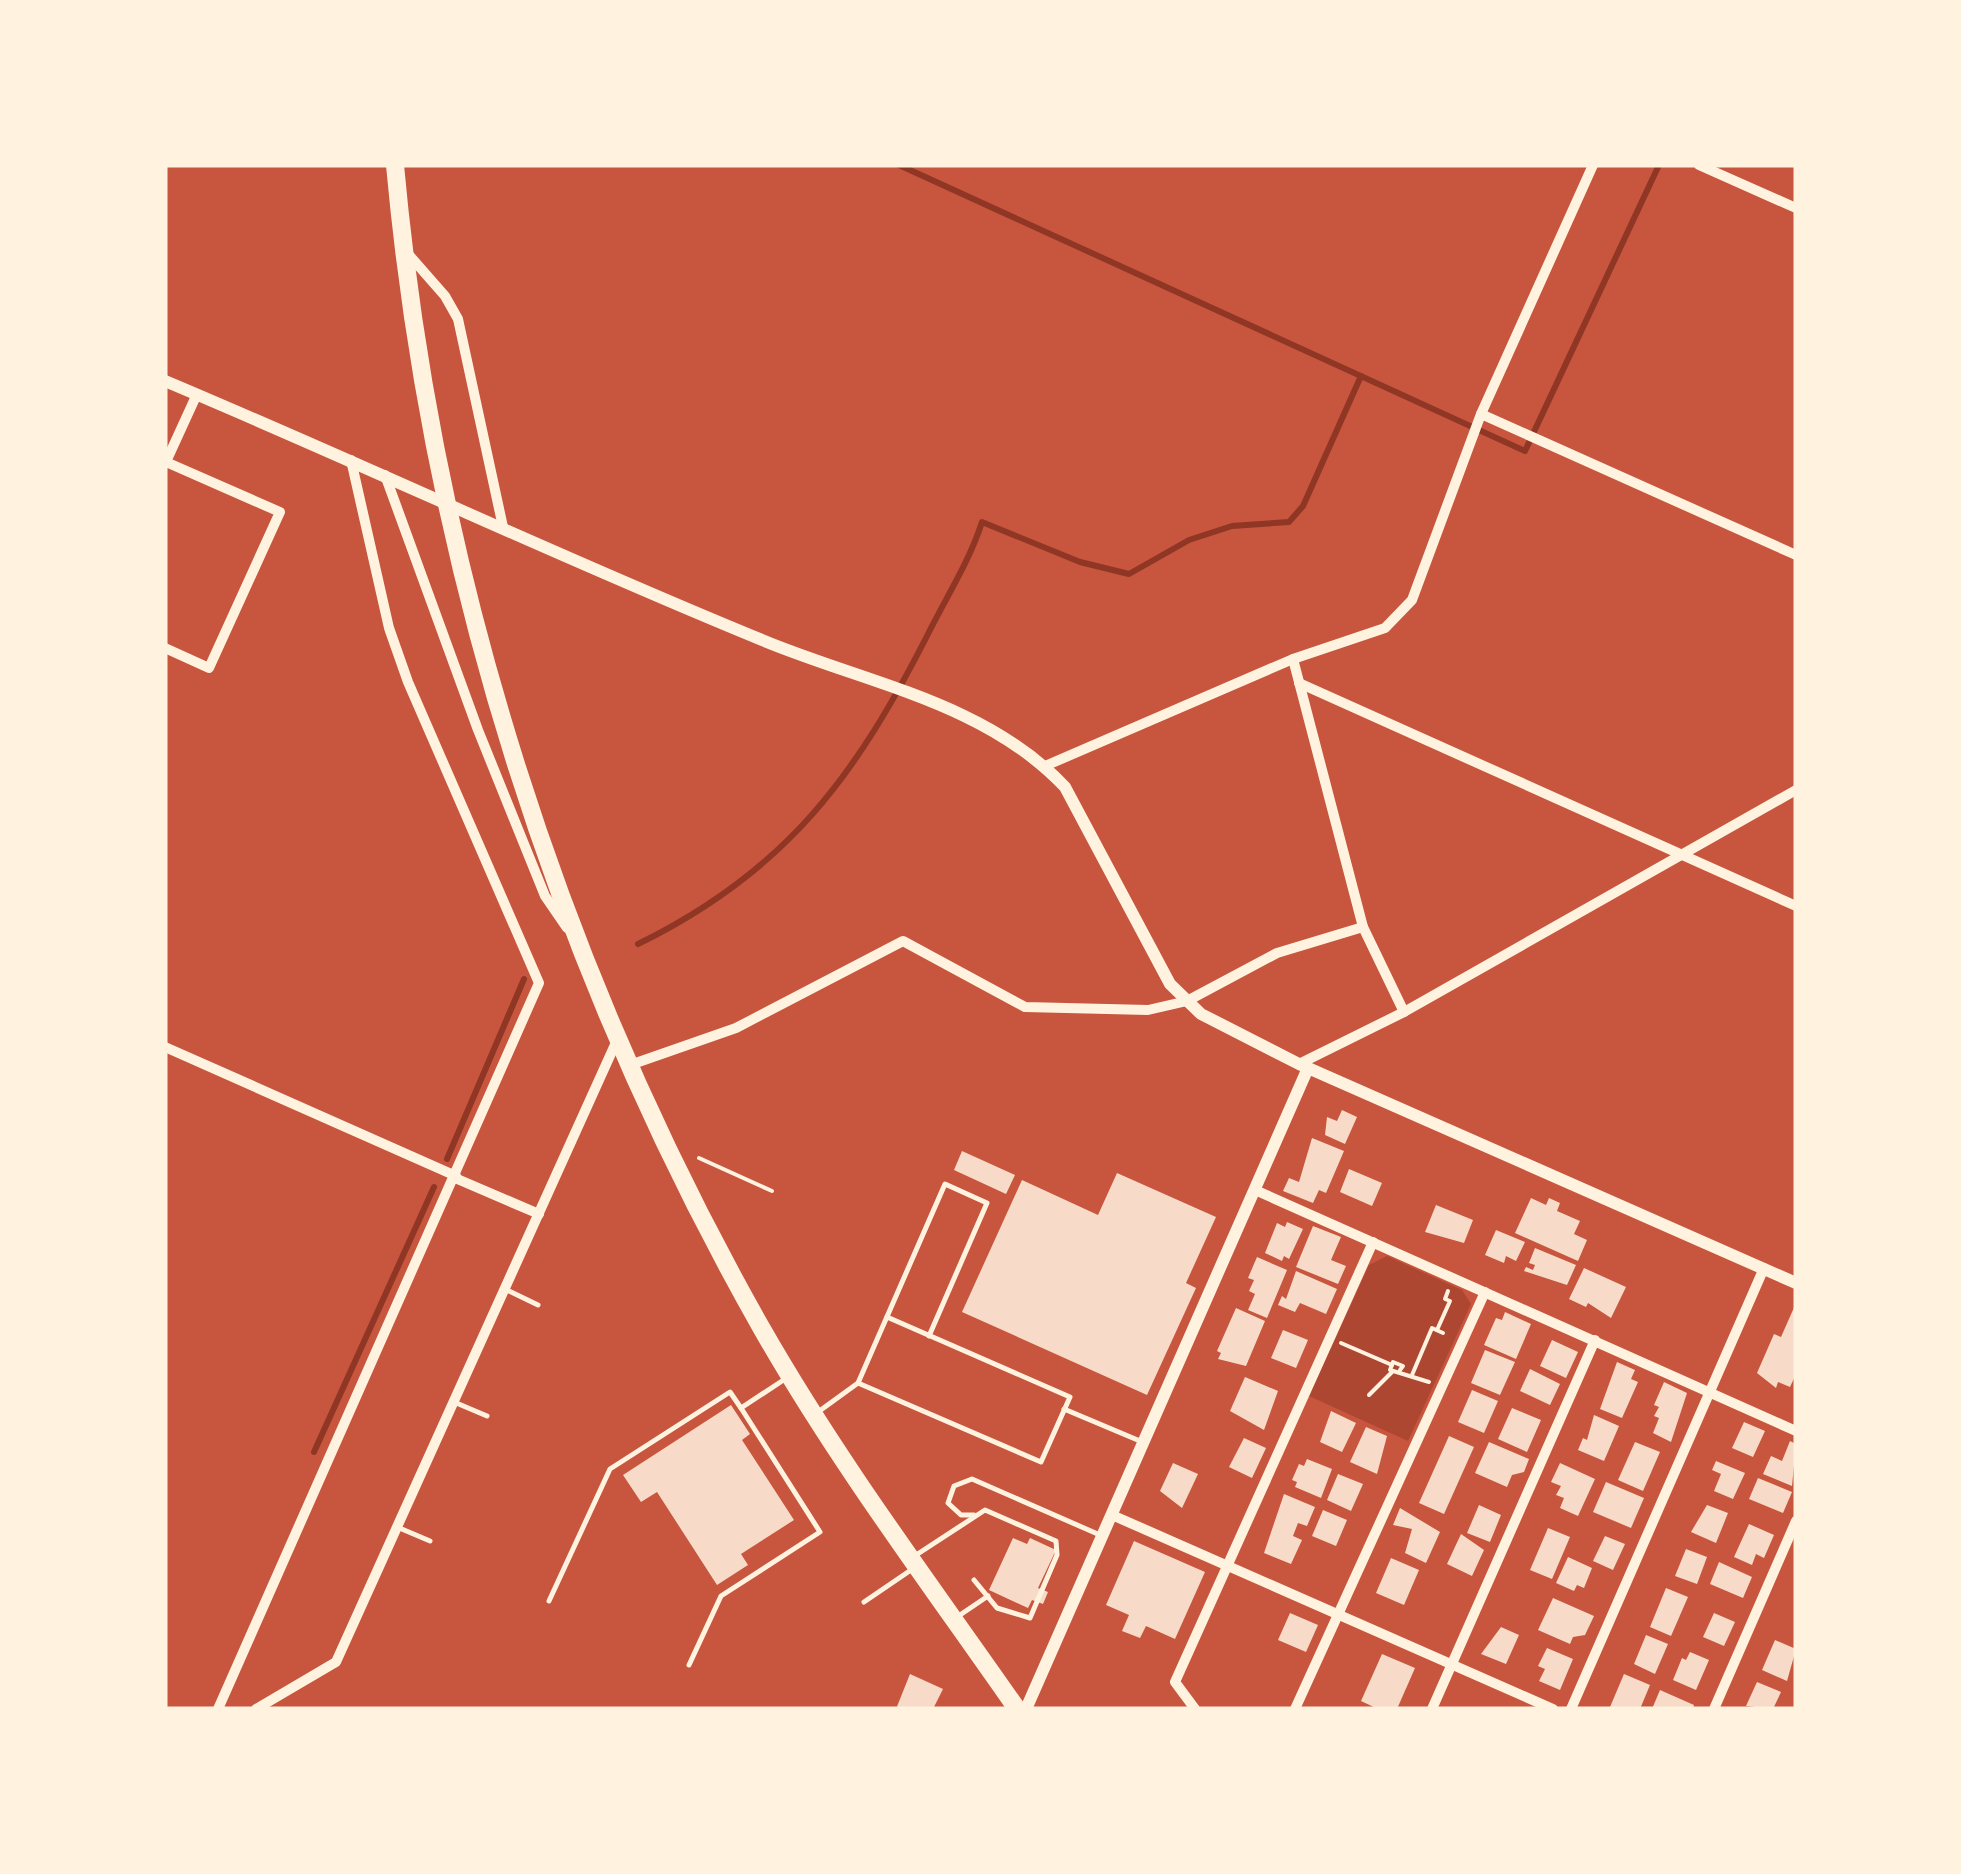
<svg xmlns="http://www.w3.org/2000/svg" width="1961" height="1874" viewBox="0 0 1961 1874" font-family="Signika,sans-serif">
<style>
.green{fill:#ae4732}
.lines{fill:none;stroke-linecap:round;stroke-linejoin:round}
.stream{stroke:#8f3625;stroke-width:6}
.building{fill:#f7dbc8}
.path{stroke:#fff3e0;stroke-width:4}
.service{stroke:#fff3e0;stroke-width:5}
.minor{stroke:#fff3e0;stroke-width:10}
.tertiary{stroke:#fff3e0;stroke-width:12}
.trunk{stroke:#fff3e0;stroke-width:18}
</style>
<rect width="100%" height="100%" fill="#c8553d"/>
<!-- green -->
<polygon class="green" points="1387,1256 1462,1290 1471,1304 1408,1441 1309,1396 1369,1265"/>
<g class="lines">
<!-- stream -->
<g class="stream">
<polyline points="899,165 1525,451 1659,165"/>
<path d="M 638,944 C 787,871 856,776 929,632 C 947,596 970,560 982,522 L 1080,562 L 1129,574 L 1189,540 L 1232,526 L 1289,522 L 1303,506 L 1361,376"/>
<polyline points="447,1159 524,979"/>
<polyline points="314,1452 434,1187"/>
</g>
</g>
<!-- building -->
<g class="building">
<polygon points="1342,1110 1357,1117 1345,1144 1325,1135 1327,1117 1337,1121"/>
<polygon points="1312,1138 1344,1151 1326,1193 1319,1190 1313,1203 1283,1191 1289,1178 1299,1182"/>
<polygon points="962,1151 1015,1175 1006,1194 954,1170"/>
<polygon points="1349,1169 1382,1183 1372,1206 1340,1192"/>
<polygon points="1117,1173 1216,1217 1186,1283 1196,1288 1147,1395 962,1312 1022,1180 1098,1215"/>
<polygon points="1531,1198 1546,1205 1549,1198 1560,1203 1557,1211 1580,1221 1574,1234 1587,1240 1578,1261 1515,1233"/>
<polygon points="1436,1205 1473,1220 1464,1243 1425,1232"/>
<polygon points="1287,1222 1303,1229 1289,1259 1284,1256 1282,1261 1265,1253 1277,1223 1285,1227"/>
<polygon points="1313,1226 1341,1237 1331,1260 1346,1266 1338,1284 1296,1267"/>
<polygon points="1496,1230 1525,1242 1516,1261 1506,1256 1504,1263 1485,1255"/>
<polygon points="1535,1248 1576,1265 1567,1285 1524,1271 1526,1267 1533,1270 1535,1265 1529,1263"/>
<polygon points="1257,1257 1287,1270 1267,1318 1248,1310 1255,1294 1249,1291 1254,1280 1248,1278"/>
<polygon points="1584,1268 1626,1287 1611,1318 1588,1303 1586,1307 1569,1299"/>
<polygon points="1296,1271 1337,1289 1326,1314 1300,1303 1295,1312 1278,1305 1282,1296 1286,1299"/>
<polygon points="1796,1303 1796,1374 1790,1387 1778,1382 1776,1388 1757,1373 1774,1334 1781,1337"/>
<polygon points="1236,1308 1265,1321 1246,1366 1218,1359 1221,1353 1217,1351"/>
<polygon points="1505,1312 1531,1324 1516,1359 1484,1345 1496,1318 1502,1320"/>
<polygon points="1283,1330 1308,1340 1296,1368 1271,1358"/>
<polygon points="1552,1340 1578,1352 1566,1378 1540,1366"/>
<polygon points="1485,1350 1515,1362 1500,1395 1471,1383"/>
<polygon points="1617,1362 1635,1370 1631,1379 1638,1382 1622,1418 1600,1409"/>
<polygon points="1530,1369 1560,1384 1550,1405 1520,1391"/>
<polygon points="1245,1377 1278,1391 1264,1430 1230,1411"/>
<polygon points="1664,1382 1687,1393 1671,1442 1653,1433 1659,1418 1654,1416 1659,1407 1654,1405"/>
<polygon points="1472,1390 1498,1401 1484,1433 1458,1422"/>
<polygon points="731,1405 750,1434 742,1440 794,1520 741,1554 748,1565 717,1585 657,1492 641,1502 623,1475"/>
<polygon points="1512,1408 1541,1420 1527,1452 1498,1439"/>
<polygon points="1331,1411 1356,1423 1342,1452 1320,1442"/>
<polygon points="1594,1415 1619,1426 1604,1461 1578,1450 1583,1438 1587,1440"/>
<polygon points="1744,1422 1765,1431 1753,1457 1732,1448"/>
<polygon points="1366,1427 1387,1436 1377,1474 1350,1462"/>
<polygon points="1449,1436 1474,1447 1444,1514 1419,1503"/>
<polygon points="1244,1438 1266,1448 1252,1478 1229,1467"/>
<polygon points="1790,1441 1796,1444 1792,1486 1763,1474 1771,1456 1782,1461"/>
<polygon points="1489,1442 1529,1459 1524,1472 1512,1475 1507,1487 1475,1473"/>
<polygon points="1635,1442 1660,1452 1643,1491 1618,1480"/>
<polygon points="1307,1459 1332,1469 1321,1498 1295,1487 1297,1482 1292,1480 1299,1464 1304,1466"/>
<polygon points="1716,1461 1745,1473 1733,1499 1714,1491 1721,1474 1712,1470"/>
<polygon points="1173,1463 1198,1474 1182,1508 1160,1491"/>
<polygon points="1560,1463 1595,1479 1578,1516 1560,1508 1564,1498 1556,1495 1561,1486 1551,1482"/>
<polygon points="1338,1474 1363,1484 1351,1511 1327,1500"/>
<polygon points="1758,1478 1792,1492 1783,1513 1749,1499"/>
<polygon points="1606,1482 1644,1498 1631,1528 1593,1512"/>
<polygon points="1284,1494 1315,1507 1307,1526 1298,1523 1293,1536 1302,1540 1291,1564 1264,1553"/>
<polygon points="1479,1505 1501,1515 1490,1542 1467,1533"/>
<polygon points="1707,1505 1728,1513 1716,1543 1691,1532"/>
<polygon points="1400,1508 1440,1532 1426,1563 1405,1553 1412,1529 1393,1525"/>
<polygon points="1323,1510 1347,1520 1336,1546 1312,1536"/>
<polygon points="1749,1524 1774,1535 1764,1558 1756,1554 1752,1565 1734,1557"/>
<polygon points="1548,1528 1570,1537 1552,1579 1530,1570"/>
<polygon points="1461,1534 1484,1550 1472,1576 1447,1564"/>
<polygon points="1605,1536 1625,1544 1613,1570 1593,1561"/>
<polygon points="1013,1538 1027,1544 1030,1538 1056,1550 1038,1588 1048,1592 1043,1604 1032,1600 1028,1608 989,1590"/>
<polygon points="1134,1541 1205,1572 1175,1639 1146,1626 1140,1638 1122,1631 1129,1615 1106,1605"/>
<polygon points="1686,1549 1707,1557 1697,1584 1675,1576"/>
<polygon points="1568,1557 1592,1568 1584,1588 1577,1585 1574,1591 1556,1583"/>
<polygon points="1391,1558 1419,1570 1404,1605 1376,1593"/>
<polygon points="1719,1562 1752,1577 1743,1598 1710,1584"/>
<polygon points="1666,1588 1688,1597 1671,1636 1650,1627"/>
<polygon points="1553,1598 1594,1616 1585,1635 1573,1637 1570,1644 1538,1630"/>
<polygon points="1290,1613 1318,1625 1306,1652 1278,1640"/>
<polygon points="1714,1613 1735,1622 1724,1646 1703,1637"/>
<polygon points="1501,1627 1519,1635 1506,1664 1481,1654"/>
<polygon points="1646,1635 1668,1644 1655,1674 1634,1664"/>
<polygon points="1775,1640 1796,1649 1787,1681 1762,1670"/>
<polygon points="1547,1648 1573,1659 1560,1690 1539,1681 1545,1669 1538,1666"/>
<polygon points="1690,1652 1709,1660 1696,1690 1673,1680 1682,1658 1686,1660"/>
<polygon points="1382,1654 1415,1668 1397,1709 1378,1709 1361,1701"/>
<polygon points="910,1674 943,1689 933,1709 896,1709"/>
<polygon points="1624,1674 1650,1685 1640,1709 1610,1707"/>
<polygon points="1757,1682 1781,1692 1773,1709 1746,1706"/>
<polygon points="1660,1690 1694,1705 1693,1709 1652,1709"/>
</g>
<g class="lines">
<!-- path -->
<g class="path">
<polyline points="699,1158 772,1191"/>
<polyline points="1437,1330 1450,1301 1445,1299 1448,1291"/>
<polyline points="1341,1343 1392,1365"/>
<polyline points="1400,1370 1403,1366 1393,1362 1390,1370 1429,1382"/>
<polyline points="1412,1375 1432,1328 1443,1333"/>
<polyline points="1369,1395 1393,1371"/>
</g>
<!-- service -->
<g class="service">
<polyline points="505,1289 538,1305"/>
<polyline points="858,1383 1041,1462 1070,1397 887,1317"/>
<polyline points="454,1402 487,1416"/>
<polyline points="1064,1409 1140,1441"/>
<polyline points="818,1412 858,1383 945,1184 987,1203 929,1336"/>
<polyline points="974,1515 961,1515 948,1503 954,1486 972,1479 1100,1535"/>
<polyline points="397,1527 430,1541"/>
<polyline points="913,1557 985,1510 1056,1541 1057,1555 1030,1618 997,1608 974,1580"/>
<polyline points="549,1601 610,1469 730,1392 741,1408 785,1379"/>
<polyline points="864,1602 911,1570"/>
<polyline points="957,1617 988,1596"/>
<polyline points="689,1665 721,1596 820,1532 741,1408"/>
</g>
<!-- minor -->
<g class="minor">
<polyline points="1699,165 1796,208"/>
<polyline points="409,255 445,296 458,319 503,527"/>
<polyline points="1481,414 1796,555"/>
<polyline points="165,464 197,394"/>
<polyline points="385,475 478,730 545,896 567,928"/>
<polyline points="165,648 209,668 280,512 166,462"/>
<polyline points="1293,659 1363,927 1404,1012"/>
<polyline points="1299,683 1796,906"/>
<polyline points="1045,766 1293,659 1385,628 1412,600 1481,414 1593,165"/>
<polyline points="165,1047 456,1176"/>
<polyline points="1299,1064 1404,1012 1796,790"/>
<polyline points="630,1065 736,1028 903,941 1025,1007 1148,1010 1187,1001 1277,953 1363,927"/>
<polyline points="455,1178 539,1214"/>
<polyline points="1255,1190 1796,1431"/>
<polyline points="1112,1515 1553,1709"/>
<polyline points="218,1709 539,983 408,682 389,628 351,460"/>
<polyline points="256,1709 336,1662 618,1038"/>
<polyline points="1195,1709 1175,1682 1373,1242"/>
<polyline points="1295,1709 1485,1292"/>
<polyline points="1432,1709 1595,1340"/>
<polyline points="1571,1709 1764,1268"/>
<polyline points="1714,1709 1796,1521"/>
</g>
<!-- tertiary -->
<g class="tertiary">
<path d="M 165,381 C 365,465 561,558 762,640 C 865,683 985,702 1065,787 L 1170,984 L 1201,1014 L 1299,1064 L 1796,1283"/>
<polyline points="1026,1709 1308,1068"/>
</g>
<!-- trunk -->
<path class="trunk" d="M 395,165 C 432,572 560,973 762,1329 C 838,1462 930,1584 1017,1709"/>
</g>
<!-- border -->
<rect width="1961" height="1874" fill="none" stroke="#fff3e0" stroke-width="335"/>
</svg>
